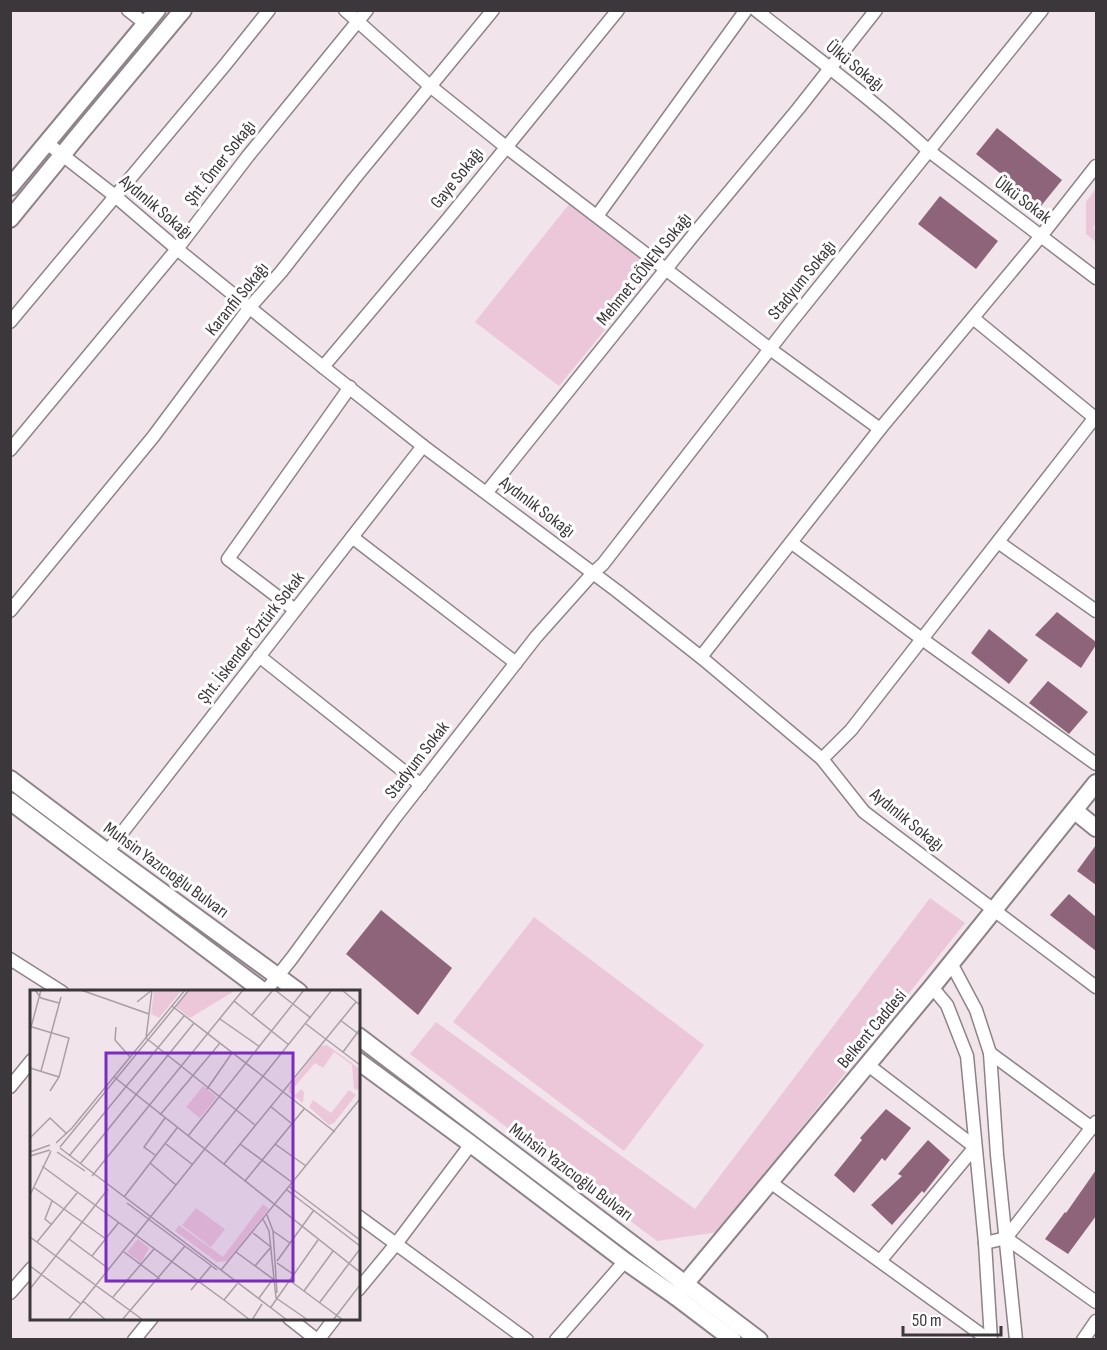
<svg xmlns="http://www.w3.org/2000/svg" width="1107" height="1350" viewBox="0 0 1107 1350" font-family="'Sofia Sans Condensed',sans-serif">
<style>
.green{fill:#ecc7da}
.building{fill:#8e647a}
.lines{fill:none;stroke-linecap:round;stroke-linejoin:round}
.street-casing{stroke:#8e8389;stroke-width:15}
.secondary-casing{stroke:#8e8389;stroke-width:20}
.street{stroke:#fff;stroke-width:12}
.secondary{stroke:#fff;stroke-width:16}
.labels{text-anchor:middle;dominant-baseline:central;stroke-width:6;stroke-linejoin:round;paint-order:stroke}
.street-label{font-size:18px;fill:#3c373a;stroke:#fff}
.inset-road{fill:none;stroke:#a99fa4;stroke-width:1.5}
.view{fill:#7b2cbf;fill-opacity:0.15;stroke:#7b2cbf;stroke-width:3}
.inset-edge{fill:none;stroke:#3c373a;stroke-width:3}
</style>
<rect width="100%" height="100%" fill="#f1e5eb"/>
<!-- green -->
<g class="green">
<polygon points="1096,188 1096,223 1093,228 1096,231 1096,242 1086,234 1086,202"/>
<polygon points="574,198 659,264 559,386 475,322"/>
<polygon points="930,898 965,923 718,1232 657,1241 410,1054 436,1022 695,1209"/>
<polygon points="534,917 704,1045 624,1151 453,1022"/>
</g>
<!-- building -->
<g class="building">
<polygon points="997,128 1062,180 1041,206 976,154"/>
<polygon points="940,196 998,241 976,269 918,224"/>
<polygon points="1057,612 1096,642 1096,645 1081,668 1035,635"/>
<polygon points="989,629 1028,660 1009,684 971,653"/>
<polygon points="1048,681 1088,712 1069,734 1029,703"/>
<polygon points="1096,845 1096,885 1077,871"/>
<polygon points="1069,894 1096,917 1096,951 1050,915"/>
<polygon points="381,910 452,968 418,1015 346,954"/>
<polygon points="886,1109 911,1128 885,1161 882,1158 854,1193 834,1175 862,1140 860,1138"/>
<polygon points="928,1140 950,1160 924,1193 922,1191 892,1225 871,1205 902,1176 898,1174"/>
<polygon points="1096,1170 1096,1216 1068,1254 1045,1239 1065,1212 1066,1213"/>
</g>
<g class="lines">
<!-- street casing -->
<g class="street-casing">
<g id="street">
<polyline points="128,10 146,24"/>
<polyline points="345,10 430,86 506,147 770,349 880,429"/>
<path d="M 756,10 C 814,56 874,101 929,151 L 1096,278"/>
<polyline points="47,143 115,196 177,249 323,367 423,446 617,591 702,658 822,759 864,812 1096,987"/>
<polyline points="597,216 746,10"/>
<polyline points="973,318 1095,418"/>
<polyline points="10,322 225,65 269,10"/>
<polyline points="323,367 447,220 618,10"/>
<polyline points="10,450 177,249 248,156 367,10"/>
<polyline points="487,492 695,233 798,109 876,10"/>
<polyline points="352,537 516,663"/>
<polyline points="998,542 1096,611"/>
<polyline points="792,543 922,639 1096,764"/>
<polyline points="295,610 228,559 350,387"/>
<polyline points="10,611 153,437 250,307 281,272 354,179 493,10"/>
<polyline points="259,656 421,785"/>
<polyline points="702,658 704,653 880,429 1041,236 1096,166"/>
<polyline points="822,759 851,730 1096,416"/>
<polyline points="107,852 423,446"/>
<polyline points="10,959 62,992"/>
<polyline points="951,963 976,1010 990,1053 997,1155 1016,1340"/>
<polyline points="932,987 947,1005 967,1056 985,1243 991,1340"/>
<polyline points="265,992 292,958 394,819 536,637 593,573 603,564 787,327 1042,10"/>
<polyline points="990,1053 1092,1128"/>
<polyline points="868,1065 975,1147 880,1261"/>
<polyline points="10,1087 32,1060"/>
<polyline points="770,1182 989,1340"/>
<polyline points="358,1216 527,1340"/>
<polyline points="1006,1238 1096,1302"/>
<polyline points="985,1243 1006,1238 1096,1122"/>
<polyline points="358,1290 396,1244 471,1144"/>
<polyline points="10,1293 32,1268"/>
<polyline points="289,1318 317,1340"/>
<polyline points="134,1340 152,1318"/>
<polyline points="318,1340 335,1318"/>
<polyline points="556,1340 625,1261"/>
<polyline points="1083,1340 1096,1321"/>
</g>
</g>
<!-- secondary casing -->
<g class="secondary-casing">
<g id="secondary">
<polyline points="10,187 157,10"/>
<polyline points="10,219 81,132 183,10"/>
<polyline points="10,779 107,852 299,992"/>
<polyline points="10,801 264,992"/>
<polyline points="1075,811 1096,828"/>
<polyline points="358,1036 759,1340"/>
<polyline points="358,1061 471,1144 625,1261 675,1296 733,1340"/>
<polyline points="675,1296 932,987 1096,783"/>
</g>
</g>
<!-- street -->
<use href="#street" class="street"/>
<!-- secondary -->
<use href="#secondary" class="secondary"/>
</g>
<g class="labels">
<!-- street labels -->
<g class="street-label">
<text transform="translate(855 66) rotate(39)">Ülkü Sokağı</text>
<text transform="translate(220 163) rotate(-52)">Şht. Ömer Sokağı</text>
<text transform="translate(457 178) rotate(-51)">Gaye Sokağı</text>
<text transform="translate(1023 200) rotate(37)">Ülkü Sokak</text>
<text transform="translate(156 207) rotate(40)">Aydınlık Sokağı</text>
<text transform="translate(644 269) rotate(-51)">Mehmet GÖNEN Sokağı</text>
<text transform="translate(802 280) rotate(-51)">Stadyum Sokağı</text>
<text transform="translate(237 299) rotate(-51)">Karanfil Sokağı</text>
<text transform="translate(537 507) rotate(37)">Aydınlık Sokağı</text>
<text transform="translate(251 638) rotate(-52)">Şht. İskender Öztürk Sokak</text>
<text transform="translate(417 760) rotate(-52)">Stadyum Sokak</text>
<text transform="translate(907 820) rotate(39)">Aydınlık Sokağı</text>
<text transform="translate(166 870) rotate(36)">Muhsin Yazıcıoğlu Bulvarı</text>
<text transform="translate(872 1029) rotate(-50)">Belkent Caddesi</text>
<text transform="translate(571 1172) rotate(37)">Muhsin Yazıcıoğlu Bulvarı</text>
</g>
</g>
<!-- overview -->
<g transform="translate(30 990)">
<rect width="330" height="330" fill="#f1e5eb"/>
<path d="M 124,0 L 152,0 L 129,28 L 121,24 ZM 159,0 L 206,0 L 160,28 L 145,16 ZM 297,55 L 330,79 L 330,100 L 324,99 L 322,75 L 304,62 L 293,78 L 285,73 L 261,101 L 265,105 L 271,99 L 274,102 L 273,113 L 259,102 L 259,97 L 291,56 ZM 173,96 L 187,107 L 170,128 L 156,117 ZM 319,100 L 326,105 L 304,133 L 299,135 L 279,117 L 283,110 L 301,123 ZM 233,214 L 239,219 L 197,271 L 187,272 L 145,241 L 149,235 L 193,267 ZM 166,218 L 195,239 L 181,257 L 152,235 ZM 108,249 L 119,258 L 111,273 L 97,262 Z" fill="#ecc7da"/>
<path class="inset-road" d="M 5,0 L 11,8 L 29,13M 51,0 L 119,24M 122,0 L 116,48 L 225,135M 245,0 L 281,28M 312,0 L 330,15M 204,11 L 259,55M 107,12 L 122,0M 142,16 L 305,142M 222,25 L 243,0M 190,29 L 230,57M 310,30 L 330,45M 276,34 L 330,75M 2,37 L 39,48 L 29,87M 86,37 L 85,50 L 100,67M 0,41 L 11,0M 313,62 L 330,39M 0,78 L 29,87 L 20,101M 11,81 L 31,7M 84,87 L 330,282M 177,99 L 202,63M 240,116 L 261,133M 130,125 L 190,53M 158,146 L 274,0M 0,148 L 20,128 L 37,144M 26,153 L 42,138 L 155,0M 136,154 L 163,175M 210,154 L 263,193M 245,154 L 276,176M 30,157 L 159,0M 30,158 L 257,330M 0,162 L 20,155M 27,162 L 55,181M 125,165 L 114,157 L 135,128M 0,166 L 20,160M 39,166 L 154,26M 120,173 L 146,195M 50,174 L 164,33M 194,174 L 326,12M 12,176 L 194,310 L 207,294M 62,186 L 213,0M 215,191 L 274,119M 3,197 L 76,249M 260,197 L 330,250M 257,200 L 330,256M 0,205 L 21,161M 94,207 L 147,138M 97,213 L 187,280M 237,225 L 243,241 L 247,303M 233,229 L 239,241 L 246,308M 22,235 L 15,229 L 22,211M 243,241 L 260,253M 223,243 L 241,257 L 225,276M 0,247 L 113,330M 39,249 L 79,279M 7,252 L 47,203M 94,262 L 130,289M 206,262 L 243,289 L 229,308M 62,266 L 89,232M 247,271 L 284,220M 247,273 L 263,284M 0,276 L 51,314M 191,280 L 330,109M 259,290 L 313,330M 0,299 L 78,199M 161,300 L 181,276M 274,301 L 303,261M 83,307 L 124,259M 246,308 L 278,330M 194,310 L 220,330M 53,311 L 76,330M 290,312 L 330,259M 241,317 L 288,250M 38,330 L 302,0M 92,330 L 155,256M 222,330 L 232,314M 303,330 L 330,295"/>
<path class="view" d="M 76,63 L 263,63 L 263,291 L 76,291 Z"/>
<rect width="330" height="330" class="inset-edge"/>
</g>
<!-- border -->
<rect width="1107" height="1350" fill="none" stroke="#3c373a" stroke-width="24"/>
<!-- scale -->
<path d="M903 1326v9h98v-9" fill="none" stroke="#3c373a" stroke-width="3"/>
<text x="912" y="1326" font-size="18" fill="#3c373a" stroke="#ffffff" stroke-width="4.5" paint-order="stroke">50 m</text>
</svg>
